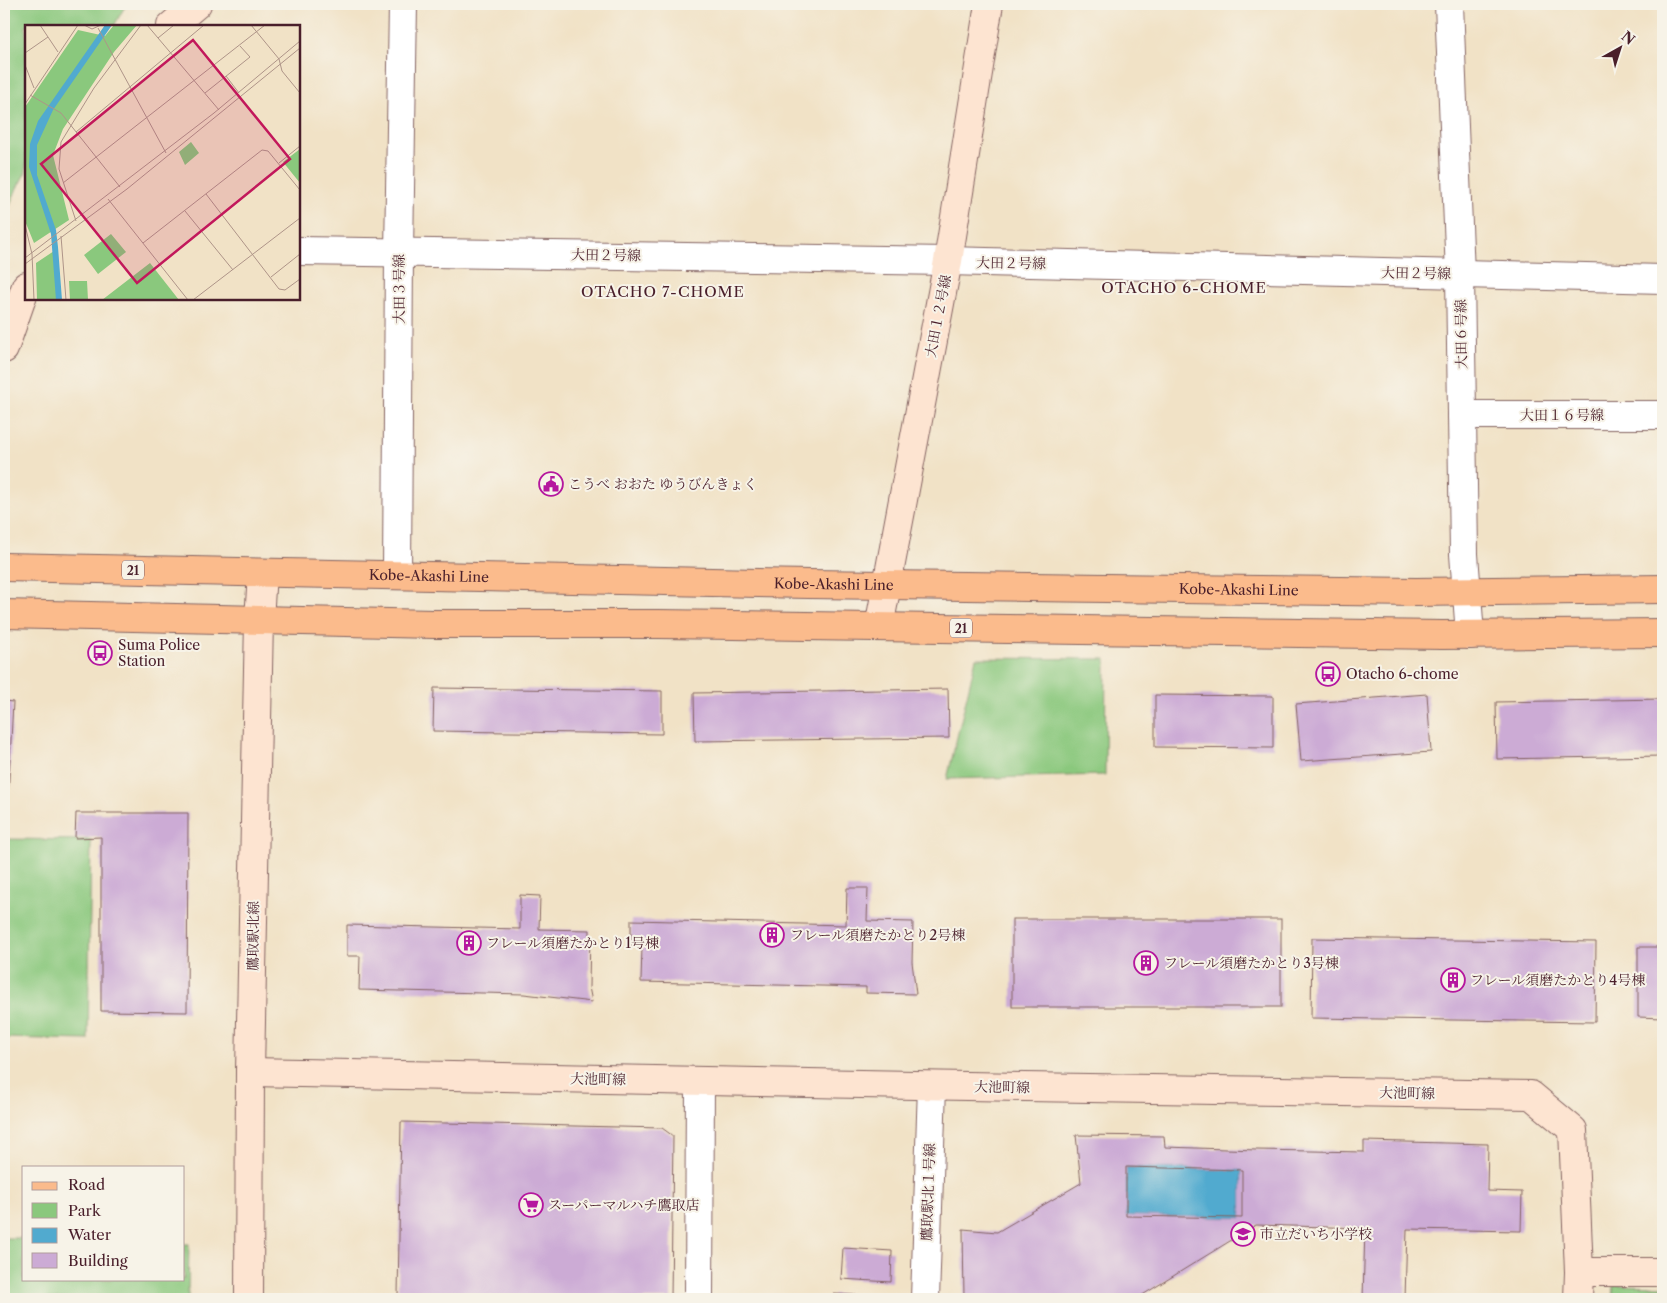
<svg xmlns="http://www.w3.org/2000/svg" width="1667" height="1303" viewBox="0 0 1667 1303" font-family="'Libre Caslon Text','Noto Serif JP',serif">
<style>
.green{fill:#8ac87d;stroke:#6a7454}
.water{fill:#51aacf;stroke:#4e647d}
.building{fill:#ccabd5;fill-rule:evenodd}
.lines{fill:none;stroke-linecap:round;stroke-linejoin:round}
.street-casing{stroke:#846361;stroke-width:30}
.secondary-casing{stroke:#846361;stroke-width:30}
.primary-casing{stroke:#846361;stroke-width:30}
.street{stroke:#fff;stroke-width:28}
.secondary{stroke:#fde4d1;stroke-width:28}
.primary{stroke:#fbbb8c;stroke-width:28}
.labels{text-anchor:middle;dominant-baseline:central;stroke-width:4;stroke-linejoin:round;paint-order:stroke}
.shield{fill:#f7f3e8;stroke:#7e5f64;stroke-width:1}
.shield-label{font-size:12px;font-weight:bold;fill:#4a1f2b}
.street-label{font-size:14px;fill:#4a1f2b;stroke:#f7f3e8}
.poi-label{font-size:14px;fill:#4a1f2b;stroke:#f7f3e8;text-anchor:start}
.neighbourhood-label{font-size:15px;letter-spacing:1px;fill:#4a1f2b;stroke:#f7f3e8}
.inset-road{fill:none;stroke:#ae9488;stroke-width:1}
.view{fill:#c2185b;fill-opacity:0.15;stroke:#c2185b;stroke-width:2.5}
.inset-edge{fill:none;stroke:#4a1f2b;stroke-width:2.5}
</style>
<rect width="100%" height="100%" fill="#f7f3e8"/>
<filter id="ink" filterUnits="userSpaceOnUse"><feTurbulence type="fractalNoise" baseFrequency=".02" numOctaves="2"/><feDisplacementMap in="SourceGraphic" scale="10" xChannelSelector="R" yChannelSelector="G"/><feConvolveMatrix kernelMatrix="1 2 1 2 8 2 1 2 1" color-interpolation-filters="sRGB"/></filter>
<filter id="wash" filterUnits="userSpaceOnUse"><feTurbulence type="fractalNoise" baseFrequency=".0096" numOctaves="4" result="noise"/><feDisplacementMap in="SourceGraphic" scale="20" xChannelSelector="R" yChannelSelector="G"/><feGaussianBlur stdDeviation="1.12" result="paint"/><feColorMatrix in="noise" values="0 0 0 0 0 0 0 0 0 0 0 0 0 0 0 0 0 1.4 0 .05"/><feComposite in="paint" operator="in"/></filter>
<g filter="url(#wash)">
<rect width="100%" height="100%" fill="#f1e2c6"/>
<!-- green -->
<g class="green">
<polygon points="4,4 133,4 124,8 114,26 26,26 26,172 17,188 4,220"/>
<polygon points="976,658 1106,659 1105,775 947,779"/>
<polygon points="4,839 91,840 88,1040 4,1038"/>
<polygon points="4,1238 24,1238 24,1279 184,1279 184,1244 189,1244 188,1299 4,1299"/>
<polygon points="1614,1285 1663,1286 1663,1299 1613,1299"/>
</g>
<!-- water -->
<polygon class="water" points="1126,1167 1242,1170 1242,1218 1126,1216"/>
<g id="blocks">
<!-- building -->
<g class="building">
<polygon points="434,688 662,691 662,734 433,731"/>
<polygon points="948,689 949,738 695,741 694,693"/>
<polygon points="1427,694 1431,752 1301,761 1296,704"/>
<polygon points="1155,695 1273,696 1273,748 1155,747"/>
<polygon points="1663,699 1663,756 1497,759 1496,702"/>
<polygon points="4,701 13,702 8,798 4,798"/>
<polygon points="76,813 188,813 187,1012 101,1011 101,837 75,838"/>
<polygon points="847,888 868,888 867,921 913,922 912,962 916,994 866,993 866,987 641,982 642,946 631,945 631,920 846,925"/>
<polygon points="520,895 540,896 539,929 590,930 589,987 592,1002 524,994 359,990 360,956 347,956 347,925 520,929"/>
<rect x="1012" y="919" width="269" height="88"/>
<polygon points="1312,938 1596,942 1595,1022 1311,1018"/>
<polygon points="1638,947 1663,947 1663,1018 1638,1017"/>
<polygon points="401,1122 662,1128 673,1136 671,1299 561,1299 398,1296"/>
<path d="M 1076,1135 L 1164,1136 L 1165,1147 L 1257,1150 L 1364,1152 L 1364,1141 L 1488,1144 L 1487,1191 L 1522,1192 L 1521,1231 L 1407,1229 L 1405,1299 L 1363,1299 L 1365,1228 L 1256,1225 L 1136,1299 L 964,1299 L 963,1229 L 997,1232 L 1081,1183 ZM 1126,1167 L 1242,1170 L 1242,1218 L 1126,1216 Z"/>
<polygon points="843,1248 892,1251 891,1282 841,1279"/>
<polygon points="833,1294 880,1296 880,1299 833,1299"/>
</g>
</g>
</g>
<g filter="url(#ink)">
<use href="#blocks" fill-opacity="0" stroke="#846361" stroke-width="1"/>
<g class="lines">
<!-- street casing -->
<g class="street-casing">
<g id="street">
<polyline points="1449,4 1460,274 1464,554 1470,635"/>
<polyline points="299,251 948,261 1663,279"/>
<polyline points="1462,415 1663,415"/>
<polyline points="397,575 399,252 403,4"/>
<polyline points="699,1299 700,1081"/>
<polyline points="925,1299 932,1086"/>
</g>
</g>
<!-- secondary casing -->
<g class="secondary-casing">
<g id="secondary">
<polyline points="171,26 197,4"/>
<polyline points="4,349 26,286"/>
<polyline points="879,627 948,261 989,4"/>
<polyline points="250,1072 967,1086 1531,1095 1573,1130 1579,1272 1578,1299"/>
<polyline points="1579,1272 1663,1272"/>
<polyline points="249,1299 250,1072 259,620 262,573"/>
</g>
</g>
<!-- primary casing -->
<g class="primary-casing">
<g id="primary">
<path id="s1" d="M 4,567 L 809,584 L 1416,592 L 1663,589"/>
<polyline points="4,614 433,624 659,624 1442,635 1663,633"/>
</g>
</g>
<!-- street -->
<use href="#street" class="street"/>
<!-- secondary -->
<use href="#secondary" class="secondary"/>
<!-- primary -->
<use href="#primary" class="primary"/>
</g>
</g>
<!-- icons -->
<defs>
<g id="civic-ring" transform="scale(1.25)"><circle r="9.5" fill="#f7f3e8" stroke="#b5179e" stroke-width="1.5"/><path d="M-.6-6.5H3V-4.5H.6V-3L4-1V1h2V6H-6V1h2V-1L-.6-3ZM-1.2 2.5V6h2.4V2.5Z" fill="#b5179e"/></g>
<g id="bus-ring" transform="scale(1.25)"><circle r="9.5" fill="#f7f3e8" stroke="#b5179e" stroke-width="1.5"/><path d="M-5-6H5V4H4V6H2V4H-2V6H-4V4H-5ZM-3.5-4V0h7V-4ZM-3.5 1.2v1.5H-2V1.2ZM2 1.2v1.5H3.5V1.2Z" fill="#b5179e"/></g>
<g id="building-ring" transform="scale(1.25)"><circle r="9.5" fill="#f7f3e8" stroke="#b5179e" stroke-width="1.5"/><path d="M-4-6H4V6H1V3H-1V6H-4ZM-2.5-4.3h1.7v1.8h-1.7ZM.8-4.3h1.7v1.8H.8ZM-2.5-1h1.7V.8h-1.7ZM.8-1h1.7V.8H.8Z" fill="#b5179e"/></g>
<g id="supermarket-ring" transform="scale(1.25)"><circle r="9.5" fill="#f7f3e8" stroke="#b5179e" stroke-width="1.5"/><path d="M-6-5.5h2.5l.6 2H6L4.5 2H-2.5L-4.4-4H-6ZM-1.5 3.2a1.3 1.3 0 1 0 .1 0ZM3 3.2a1.3 1.3 0 1 0 .1 0Z" fill="#b5179e"/></g>
<g id="school-ring" transform="scale(1.25)"><circle r="9.5" fill="#f7f3e8" stroke="#b5179e" stroke-width="1.5"/><path d="M0-5L7-2L0 1L-7-2ZM-4 1L0 2.5L4 1V4Q0 6-4 4Z" fill="#b5179e"/></g>
</defs>
<g fill-rule="evenodd">
<use href="#civic-ring" x="551" y="484"/>
<use href="#bus-ring" x="100" y="653"/>
<use href="#bus-ring" x="1328" y="674"/>
<use href="#building-ring" x="772" y="935"/>
<use href="#building-ring" x="469" y="943"/>
<use href="#building-ring" x="1146" y="963"/>
<use href="#building-ring" x="1453" y="980"/>
<use href="#supermarket-ring" x="531" y="1205"/>
<use href="#school-ring" x="1243" y="1234"/>
</g>
<g class="labels">
<!-- shield labels -->
<g class="shield">
<rect x="122" y="560.5" width="22" height="19" rx="4"/>
<rect x="950" y="618.5" width="22" height="19" rx="4"/>
</g>
<g class="shield-label">
<text x="133" y="570">21</text>
<text x="961" y="628">21</text>
</g>
<!-- street labels -->
<g class="street-label">
<text transform="translate(606 255) rotate(1)">大田２号線</text>
<text transform="translate(1011 263) rotate(1)">大田２号線</text>
<text transform="translate(1416 273) rotate(1)">大田２号線</text>
<text transform="translate(399 289) rotate(-90)">大田３号線</text>
<text transform="translate(938 316) rotate(-79)">大田１２号線</text>
<text transform="translate(1461 334) rotate(-91)">大田６号線</text>
<text x="1562" y="415">大田１６号線</text>
<text stroke="none"><textPath href="#s1" startOffset="425">Kobe-Akashi Line</textPath></text>
<text stroke="none"><textPath href="#s1" startOffset="830">Kobe-Akashi Line</textPath></text>
<text stroke="none"><textPath href="#s1" startOffset="1235">Kobe-Akashi Line</textPath></text>
<text transform="translate(253 936) rotate(-89)">鷹取駅北線</text>
<text transform="translate(598 1079) rotate(1)">大池町線</text>
<text transform="translate(1002 1087) rotate(1)">大池町線</text>
<text transform="translate(1407 1093) rotate(1)">大池町線</text>
<text transform="translate(928 1192) rotate(-88)">鷹取駅北１号線</text>
</g>
<!-- poi labels -->
<g class="poi-label">
<text x="568" y="484">こうべ おおた ゆうびんきょく</text>
<text x="118" y="645">Suma Police<tspan x="118" dy="16">Station</tspan></text>
<text x="1346" y="674">Otacho 6-chome</text>
<text x="790" y="935">フレール須磨たかとり2号棟</text>
<text x="486" y="943">フレール須磨たかとり1号棟</text>
<text x="1164" y="963">フレール須磨たかとり3号棟</text>
<text x="1470" y="980">フレール須磨たかとり4号棟</text>
<text x="548" y="1205">スーパーマルハチ鷹取店</text>
<text x="1260" y="1234">市立だいち小学校</text>
</g>
<!-- neighbourhood labels -->
<g class="neighbourhood-label">
<text x="1184" y="287">OTACHO 6-CHOME</text>
<text x="663" y="291">OTACHO 7-CHOME</text>
</g>
</g>
<!-- overview -->
<g transform="translate(25 25)">
<rect width="275" height="275" fill="#f1e2c6"/>
<path d="M 89,0 L 112,0 L 89,27 L 38,104 L 28,130 L 44,195 L 9,218 L 0,196 L 0,82 L 53,5 L 80,11 ZM 166,117 L 174,128 L 160,140 L 154,127 ZM 275,124 L 275,158 L 258,137 ZM 86,209 L 101,227 L 73,249 L 59,230 ZM 29,226 L 32,275 L 12,275 L 11,238 ZM 125,238 L 154,275 L 77,275 ZM 44,256 L 62,256 L 63,275 L 45,275 Z" fill="#8ac87d"/>
<path d="M 80,0 L 87,0 L 28,85 L 12,120 L 12,150 L 31,205 L 33,222 L 37,275 L 31,275 L 26,209 L 4,142 L 5,119 L 13,96 Z" fill="#51aacf"/>
<path class="inset-road" d="M 15,0 L 33,27M 59,0 L 67,4 L 76,0M 122,0 L 194,85M 226,0 L 254,34 L 257,46 L 275,68M 73,3 L 141,128M 133,13 L 149,0M 0,28 L 23,12M 0,40 L 9,63M 201,51 L 214,68M 180,68 L 225,32 L 215,21M 5,70 L 36,88 L 95,162M 0,79 L 53,0M 51,107 L 179,0M 254,138 L 275,121M 38,158 L 240,0M 181,169 L 254,264 L 260,265 L 275,254M 83,174 L 163,275M 160,186 L 208,245M 51,196 L 34,144 L 36,117 L 69,63 L 116,0M 0,200 L 7,229 L 9,275M 36,211 L 41,275M 118,218 L 237,125 L 243,126 L 275,165M 0,233 L 189,88 L 275,16M 0,239 L 102,164 L 275,23M 246,252 L 275,229M 168,275 L 275,193"/>
<path class="view" d="M 168,15 L 265,134 L 112,258 L 16,139 Z"/>
<rect width="275" height="275" class="inset-edge"/>
</g>
<!-- margin -->
<rect width="1667" height="1303" fill="none" stroke="#f7f3e8" stroke-width="20"/>
<!-- legend -->
<rect x="22" y="1166" width="162" height="115" fill="#f7f3e8" stroke="#b29e9c"/>
<rect x="32" y="1182" width="25" height="8" fill="#fbbb8c" stroke="#b29e9c"/>
<text x="68" y="1190" font-size="15" fill="#4a1f2b">Road</text>
<rect x="32" y="1203" width="25" height="15" fill="#8ac87d" stroke="#b29e9c"/>
<text x="68" y="1216" font-size="15" fill="#4a1f2b">Park</text>
<rect x="32" y="1228" width="25" height="15" fill="#51aacf" stroke="#b29e9c"/>
<text x="68" y="1240" font-size="15" fill="#4a1f2b">Water</text>
<rect x="32" y="1253" width="25" height="15" fill="#ccabd5" stroke="#b29e9c"/>
<text x="68" y="1266" font-size="15" fill="#4a1f2b">Building</text>
<!-- north arrow -->
<g transform="translate(1620 48) rotate(39)" stroke="#f7f3e8" stroke-width="4" paint-order="stroke">
<path d="M0-4L9 19L0 12L-9 19Z" fill="#4a1f2b"/>
<text y="-8" font-size="14" font-weight="bold" text-anchor="middle" fill="#4a1f2b">N</text>
</g>
</svg>
